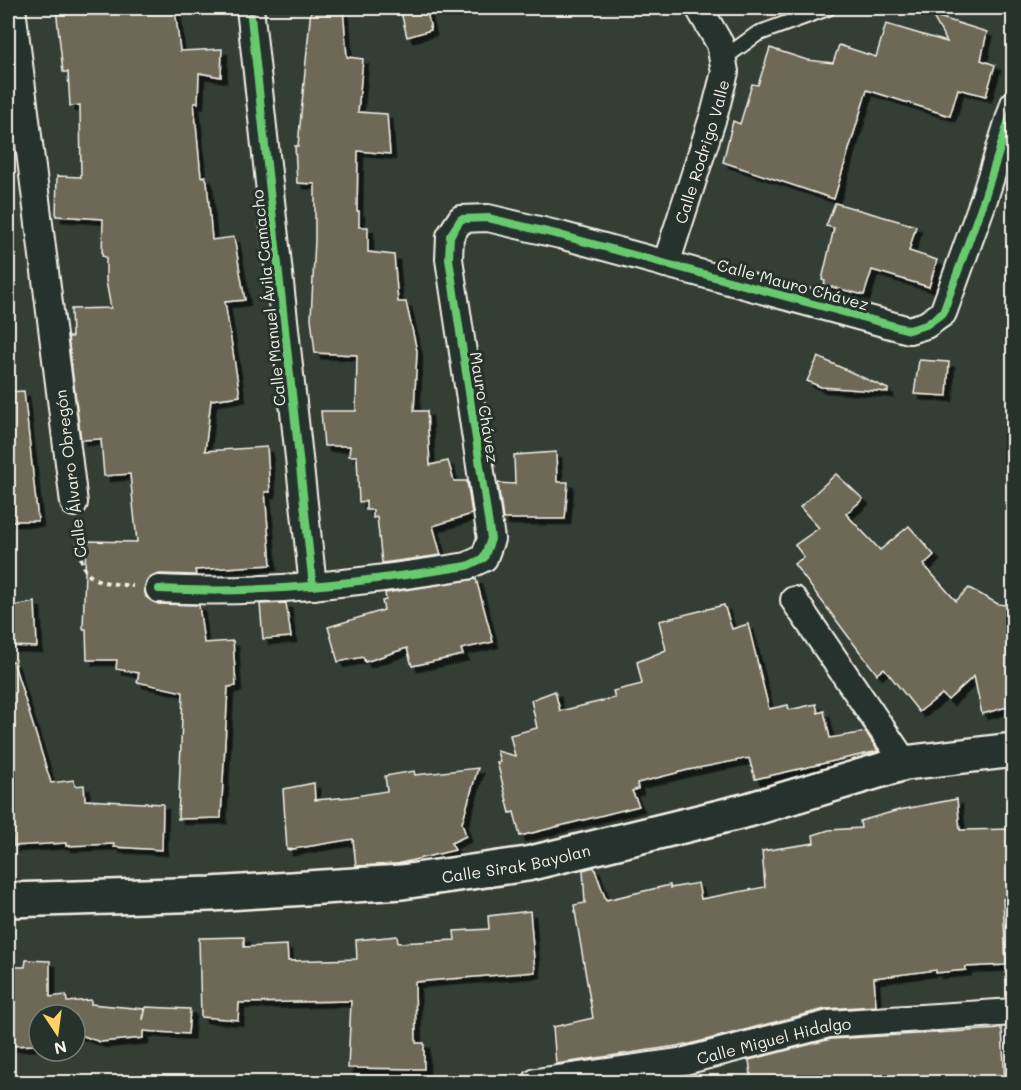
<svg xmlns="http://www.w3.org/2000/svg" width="1021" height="1090" viewBox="0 0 1021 1090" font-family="Mali,sans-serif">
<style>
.building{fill:#6d6956;stroke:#f4f1e8;stroke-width:1.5;filter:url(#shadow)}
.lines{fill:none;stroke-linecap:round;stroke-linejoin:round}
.lane-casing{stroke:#f4f1e8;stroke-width:18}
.street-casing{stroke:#f4f1e8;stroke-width:30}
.secondary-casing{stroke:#f4f1e8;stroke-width:38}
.path{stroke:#f4f1e8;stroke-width:4;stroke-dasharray:4.5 4.5;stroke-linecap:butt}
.lane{stroke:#26332d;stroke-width:14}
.street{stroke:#26332d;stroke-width:26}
.secondary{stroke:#26332d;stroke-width:33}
.cycleway-casing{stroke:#26332d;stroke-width:11}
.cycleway{stroke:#67ca6e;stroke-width:8}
.labels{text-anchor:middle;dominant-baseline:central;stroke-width:6;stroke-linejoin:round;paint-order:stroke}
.street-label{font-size:16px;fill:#f4f1e8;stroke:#26332d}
</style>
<defs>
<filter id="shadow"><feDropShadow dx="5.5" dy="5.5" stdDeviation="0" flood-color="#0009"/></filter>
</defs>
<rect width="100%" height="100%" fill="#343e35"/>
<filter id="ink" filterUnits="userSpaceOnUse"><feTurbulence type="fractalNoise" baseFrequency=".0167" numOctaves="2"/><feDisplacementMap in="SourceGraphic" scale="12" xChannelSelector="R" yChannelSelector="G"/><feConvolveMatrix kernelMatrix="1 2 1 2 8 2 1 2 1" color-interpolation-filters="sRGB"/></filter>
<g filter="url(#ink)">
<!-- building -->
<g class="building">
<polygon points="56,8 175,8 180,51 222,49 221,77 199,73 198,103 194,103 201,177 205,176 207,181 212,240 234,237 245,300 225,302 240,396 211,400 205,451 267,447 270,492 265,492 271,565 195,570 196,575 159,574 147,581 144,589 146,597 158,604 199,605 204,643 233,641 236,686 228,687 221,818 178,819 183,692 137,682 139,673 116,669 117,660 87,660 86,629 83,629 86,541 137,542 130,474 104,476 101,439 81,440 68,337 72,337 71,309 111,308 106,281 106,257 102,256 103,219 56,216 57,176 81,177 80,105 70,106 68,72 63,72"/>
<polygon points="311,8 343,8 347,57 363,59 358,112 387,114 390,154 358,151 357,211 359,211 359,227 368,227 368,252 394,255 398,302 406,302 417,351 414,411 427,411 430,465 448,461 454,481 467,481 472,514 433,526 441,555 382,563 377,517 373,518 373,510 366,510 366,501 359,502 357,456 349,456 350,446 324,446 321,411 356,411 357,355 315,353 311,318 315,240 315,184 297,183 295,146 298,146"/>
<polygon points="400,8 426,8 431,30 407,37"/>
<polygon points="932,15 987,32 981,60 995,65 986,96 958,89 950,116 867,90 834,199 723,162 733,121 740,124 752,84 758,85 770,48 807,60 833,63 839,45 876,57 886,24 947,42"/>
<polygon points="835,203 916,226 909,251 937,260 929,287 872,270 864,295 824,285 825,281 822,280 834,228 826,226"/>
<polygon points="818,357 888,389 888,392 821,387 807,381"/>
<polygon points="919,360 949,362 947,396 914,394"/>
<polygon points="24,391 38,521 8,521 8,392"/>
<polygon points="556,452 557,482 568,482 565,519 503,519 498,483 515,484 514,455"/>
<polygon points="836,474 863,499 846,514 880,550 909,526 934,555 924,565 956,601 969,588 998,604 1014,606 1014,705 982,714 974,676 948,700 942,694 919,712 884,668 877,674 863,656 794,564 804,557 795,545 819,528 800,507"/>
<polygon points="476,579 493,642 461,649 463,655 412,666 407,648 365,662 363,657 338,662 328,627 384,610 382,601 386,600 385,593"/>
<polygon points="35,602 37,647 8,646 8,607"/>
<polygon points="286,603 291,637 263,639 260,604"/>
<polygon points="724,605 732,629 748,624 769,709 788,705 789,710 816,704 818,713 824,711 830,738 866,732 878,751 755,779 749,758 688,770 637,783 638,789 632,791 639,806 520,836 514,812 510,813 497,762 500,762 497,751 515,756 510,735 537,728 531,700 555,691 560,711 615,698 613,691 642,684 637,662 666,650 659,621"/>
<polygon points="13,661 51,783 74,780 75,786 84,785 85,800 163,804 162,850 114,847 114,844 66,846 66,843 13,846 12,823 8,824 8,662"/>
<polygon points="478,768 462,823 466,836 451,843 455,850 397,864 356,866 353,839 287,850 283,789 314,783 315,800 350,797 387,791 385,776 414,771 415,775"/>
<polygon points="957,799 960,830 1014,829 1014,898 1003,899 1006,965 965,967 966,970 936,973 936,970 874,978 876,1006 825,1009 690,1044 556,1064 553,1027 593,1018 574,905 585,903 583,870 594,867 606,900 670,885 670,888 698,883 701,899 765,887 762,851 814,843 813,835 829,830 861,828 860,821 899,810"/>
<polygon points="530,911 535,972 415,982 416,1043 424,1043 424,1069 348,1068 351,1001 239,1003 238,1020 201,1017 199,938 244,937 244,947 287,945 288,961 357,959 356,940 397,936 398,943 455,940 454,931 489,929 488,916"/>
<polygon points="26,960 50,961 50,997 66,995 67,1002 91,1000 91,1004 144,1009 143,1020 146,1007 190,1009 188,1034 143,1031 143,1038 100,1042 75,1033 75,1015 39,1015 36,1045 8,1046 8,967 25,967"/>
<polygon points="1002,1029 1005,1083 752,1083 749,1060 831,1039"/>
</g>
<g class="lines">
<!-- lane casing -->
<g class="lane-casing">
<polyline id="lane" points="724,58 757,34 828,8"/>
</g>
<!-- street casing -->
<g class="street-casing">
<g id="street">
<polyline points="12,8 74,503"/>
<polyline points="250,8 313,586"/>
<path id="s1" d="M 666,264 L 715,111 L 725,72 L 720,44 L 699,8"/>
<path d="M 159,589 C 263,595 365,582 467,566 L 484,558 L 491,539 L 449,259 L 450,236 L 461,219 L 488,218 L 560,235 L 909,330 L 926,325 L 943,313 L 984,199 L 1014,104"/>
<polyline points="794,600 905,763"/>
<path id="s2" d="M 536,1082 L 685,1061 L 829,1024 L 1014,1012"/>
</g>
</g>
<!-- secondary casing -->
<g class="secondary-casing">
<g id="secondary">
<path id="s3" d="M 8,900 L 211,894 L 402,882 L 527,864 L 748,810 L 905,763 L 1014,750"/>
</g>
</g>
<!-- path -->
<path class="path" d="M 77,531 C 83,579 84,581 133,586"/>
<!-- lane -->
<use href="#lane" class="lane"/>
<!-- street -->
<use href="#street" class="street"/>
<!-- secondary -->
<use href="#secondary" class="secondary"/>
<!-- cycleway casing -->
<g class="cycleway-casing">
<g id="cycleway">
<polyline points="250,8 313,586"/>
<path d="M 159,589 C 263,595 365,582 467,566 L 484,558 L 491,539 L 449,259 L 450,236 L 461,219 L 488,218 L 560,235 L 909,330 L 926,325 L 943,313 L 984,199 L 1014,104"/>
</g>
</g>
<!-- cycleway -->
<use href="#cycleway" class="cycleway"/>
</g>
</g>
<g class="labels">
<!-- street labels -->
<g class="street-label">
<text stroke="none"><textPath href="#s1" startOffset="118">Calle Rodrigo Valle</textPath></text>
<text transform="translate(793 284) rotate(15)">Calle Mauro Chávez</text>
<text transform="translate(268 298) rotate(-96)">Calle Manuel Ávila Camacho</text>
<text transform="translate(485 407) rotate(81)">Mauro Chávez</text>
<text transform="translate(70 474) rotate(-97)">Calle Álvaro Obregón</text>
<text stroke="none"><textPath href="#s3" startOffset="510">Calle Sirak Bayolan</textPath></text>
<text stroke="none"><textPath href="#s2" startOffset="242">Calle Miguel Hidalgo</textPath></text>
</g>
</g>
<!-- margin -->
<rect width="1021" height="1090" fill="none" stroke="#26332d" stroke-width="30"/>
<rect x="15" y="15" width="991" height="1060" fill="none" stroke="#f4f1e8" stroke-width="2" filter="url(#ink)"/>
<!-- north arrow -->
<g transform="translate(57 1033) rotate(167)"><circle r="28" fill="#26332d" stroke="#787f78" stroke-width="1.5"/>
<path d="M0-4.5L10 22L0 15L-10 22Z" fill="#ffd166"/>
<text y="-9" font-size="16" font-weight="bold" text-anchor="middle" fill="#f4f1e8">N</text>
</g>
</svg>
